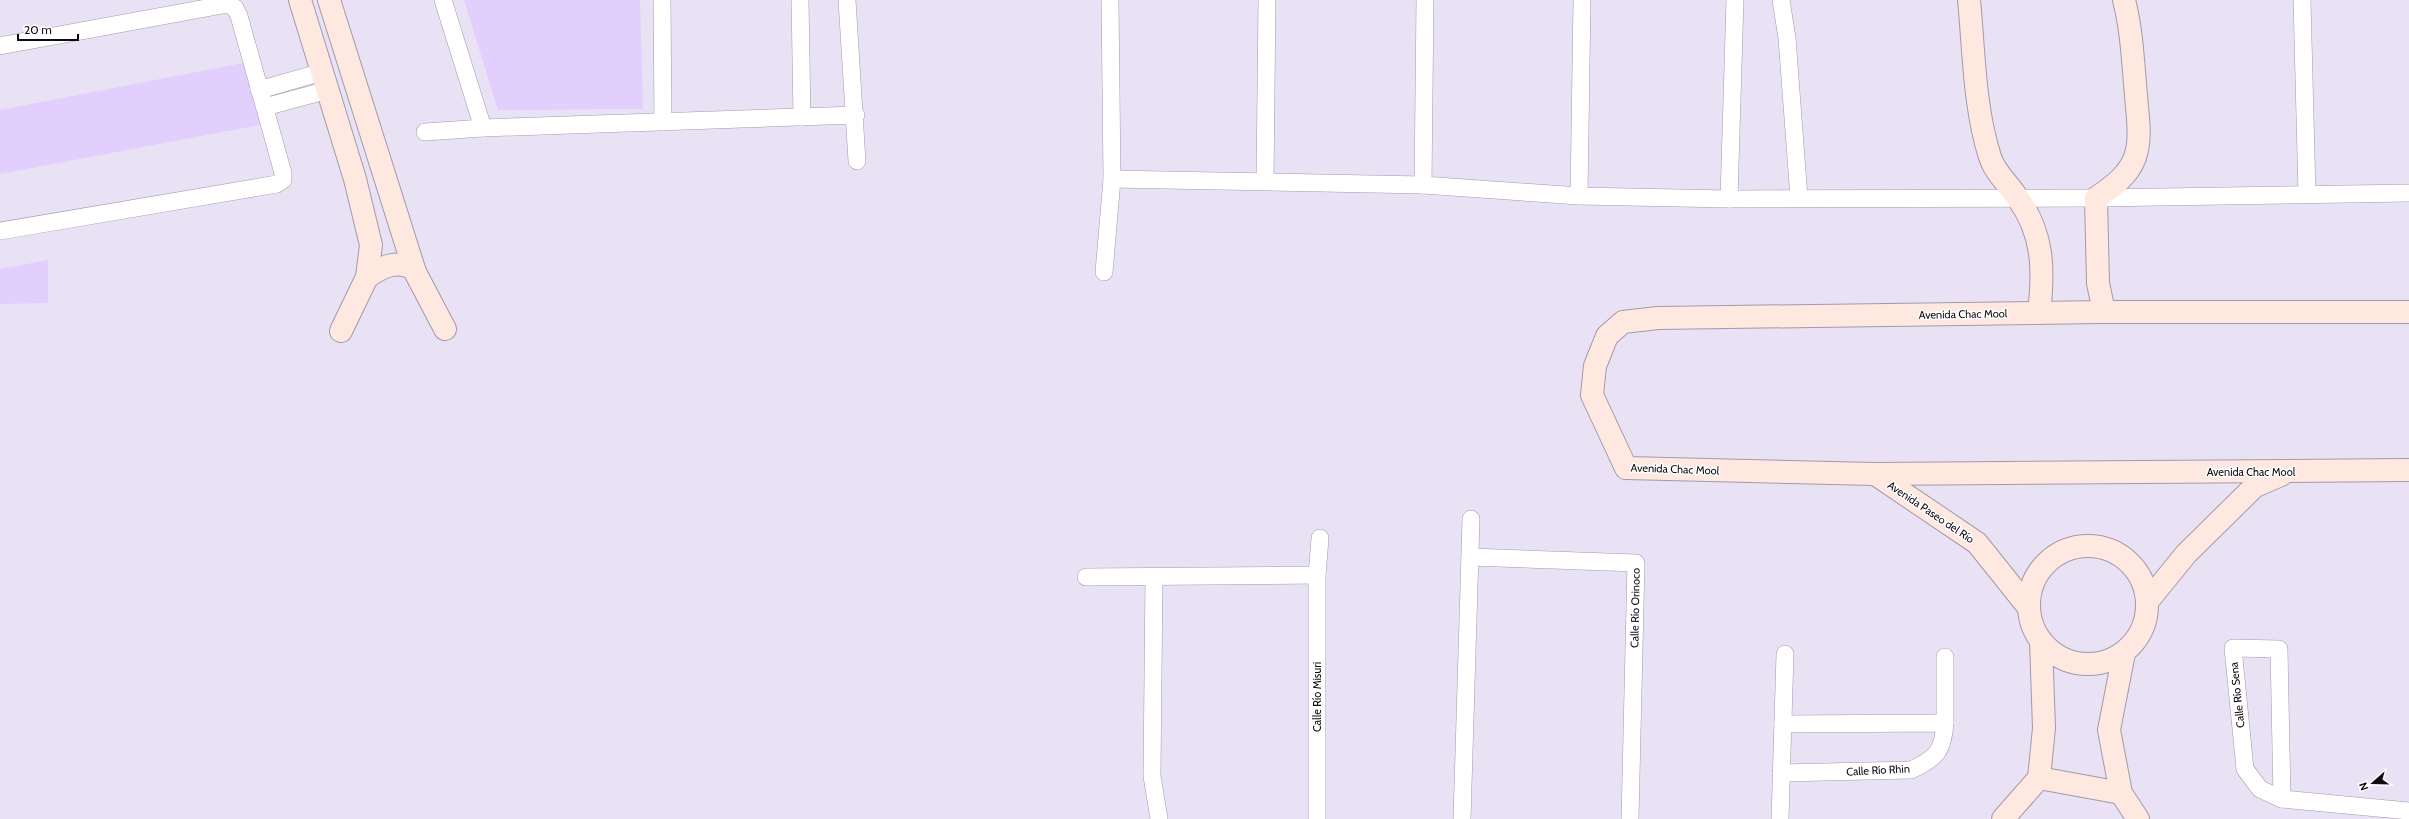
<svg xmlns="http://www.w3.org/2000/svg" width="2409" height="819" viewBox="0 0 2409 819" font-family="Cabin,sans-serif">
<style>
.green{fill:#e2cffe}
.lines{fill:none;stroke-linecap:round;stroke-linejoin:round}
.street-casing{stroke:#a19aac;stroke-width:18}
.secondary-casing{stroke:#a19aac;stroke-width:24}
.street{stroke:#fff;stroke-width:17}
.secondary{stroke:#fee8e0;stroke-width:22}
.labels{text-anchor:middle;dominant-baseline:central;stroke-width:3;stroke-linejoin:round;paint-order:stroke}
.street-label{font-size:11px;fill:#0d0b11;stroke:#fff}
</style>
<rect width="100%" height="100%" fill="#e9e2f5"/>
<!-- green -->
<g class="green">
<polygon points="464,0 640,0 643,109 498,110"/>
<polygon points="248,62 260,125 0,174 0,110"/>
<polygon points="48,260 48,303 0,304 0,269"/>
</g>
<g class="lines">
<!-- street casing -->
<g class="street-casing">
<g id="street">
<polyline points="443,0 483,128"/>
<polyline points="662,0 663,122"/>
<polyline points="800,0 802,117"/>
<polyline points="847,0 857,161"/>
<polyline points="1781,0 1787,38 1799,198"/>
<polyline points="2302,0 2307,194"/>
<polyline points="0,46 228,4 235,8 239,16 283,173 283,180 277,184 0,231"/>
<polyline points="259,90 322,72"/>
<polyline points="265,107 328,90"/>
<polyline points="425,132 483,128 856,115"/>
<polyline points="1112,179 1423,185 1579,196 1729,199 2096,198 2409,193"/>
<polyline points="1265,181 1267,0"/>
<polyline points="1423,185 1425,0"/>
<polyline points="1579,196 1582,0"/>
<polyline points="1729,199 1735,0"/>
<polyline points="1104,272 1112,179 1110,0"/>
<polyline points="1470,557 1636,563 1630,819"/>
<polyline points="1086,577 1317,575"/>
<polyline points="1154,577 1152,776 1159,819"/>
<polygon points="2233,648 2279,649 2282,799 2260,789 2245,769"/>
<polyline points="1945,723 1945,657"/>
<path d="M 1781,773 L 1911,770 C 1937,758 1943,751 1945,723 L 1783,724"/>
<polyline points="2282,799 2409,811"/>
<polyline points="1317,819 1317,575 1320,538"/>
<polyline points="1462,819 1471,519"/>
<polyline points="1780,819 1785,654"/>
</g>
</g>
<!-- secondary casing -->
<g class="secondary-casing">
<g id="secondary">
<polyline points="300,0 355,179 371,245 367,277 341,331"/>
<polyline points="329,0 415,272 445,329"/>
<path d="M 1969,0 C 1974,51 1974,107 1990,157 C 1995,173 2008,183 2017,197 C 2044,234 2044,270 2039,313"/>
<path d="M 367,277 C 382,267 397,259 414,269"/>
<path d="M 2104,312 L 2098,283 L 2096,198 C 2114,186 2133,172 2137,150 C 2141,133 2137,112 2136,95 C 2133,63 2132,31 2124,0"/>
<polyline points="2409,312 2104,312 1658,318 1623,322 1607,336 1595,366 1592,395 1626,468 1875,474 2409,470"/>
<polyline points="1875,474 1977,543 2029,608"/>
<circle cx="2088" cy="605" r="59"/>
<polyline points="2147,602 2186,554 2255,486 2281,475"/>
<polyline points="2124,653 2109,730 2121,793 2138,819"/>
<polyline points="2039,778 2121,793"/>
<polyline points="2003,819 2039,778 2044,728 2041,641"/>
</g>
</g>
<!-- street -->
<use href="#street" class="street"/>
<!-- secondary -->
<use href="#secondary" class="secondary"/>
</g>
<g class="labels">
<!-- street labels -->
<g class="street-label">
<text transform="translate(1963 314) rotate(-1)">Avenida Chac Mool</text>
<text transform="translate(1675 469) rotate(2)">Avenida Chac Mool</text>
<text x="2251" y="472">Avenida Chac Mool</text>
<text transform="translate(1931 512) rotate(34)">Avenida Paseo del Río</text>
<text transform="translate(1635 608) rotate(-89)">Calle Río Orinoco</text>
<text transform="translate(2237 695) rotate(-96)">Calle Río Sena</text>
<text transform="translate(1317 697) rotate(-90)">Calle Río Misuri</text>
<text transform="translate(1878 770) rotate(-3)">Calle Río Rhin</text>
</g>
</g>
<!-- north arrow -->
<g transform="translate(2373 783) rotate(250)" stroke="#ffffff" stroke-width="3" paint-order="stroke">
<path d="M0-3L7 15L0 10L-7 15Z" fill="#0d0b11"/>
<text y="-6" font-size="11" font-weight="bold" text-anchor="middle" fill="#0d0b11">N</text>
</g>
<!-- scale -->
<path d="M18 34v6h60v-6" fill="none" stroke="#0d0b11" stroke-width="2"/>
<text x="24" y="34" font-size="12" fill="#0d0b11" stroke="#ffffff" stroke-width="3" paint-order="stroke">20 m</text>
</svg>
